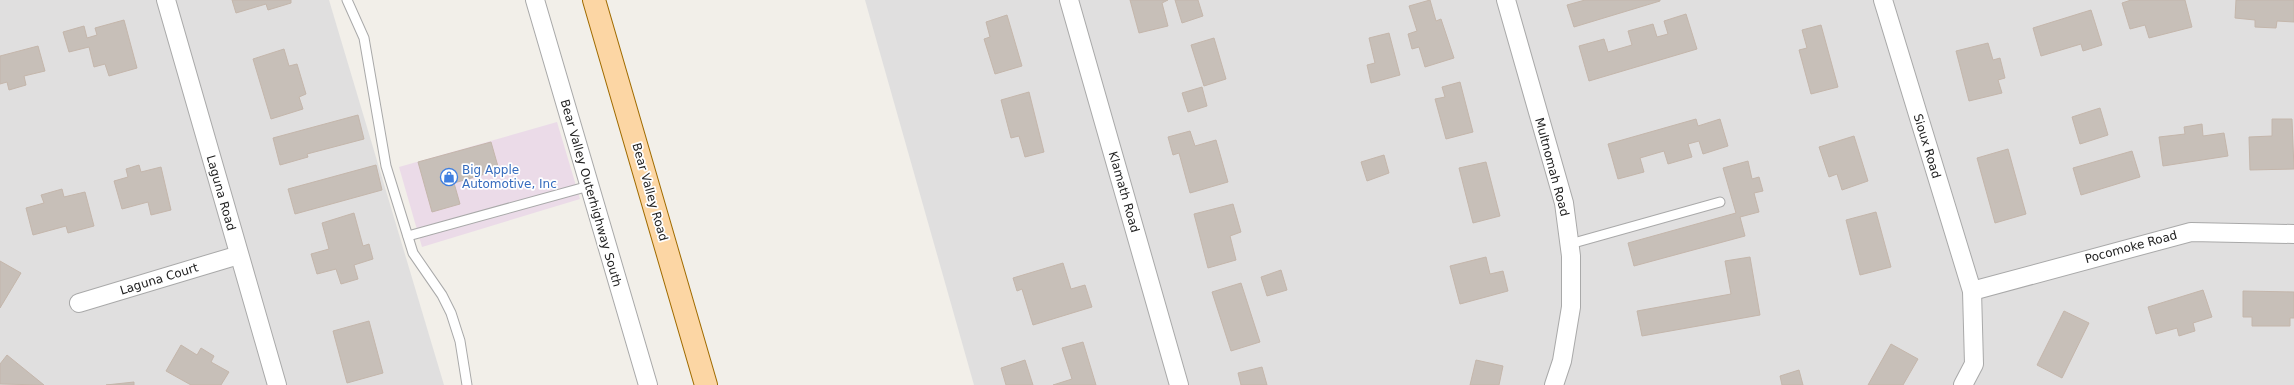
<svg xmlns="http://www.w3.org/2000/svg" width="2294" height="385" viewBox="0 0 2294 385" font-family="'DejaVu Sans',sans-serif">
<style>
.residential{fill:#e0dfdf}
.industrial{fill:#ebdbe8}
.building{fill:#c7bfb8;stroke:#c4b6ab}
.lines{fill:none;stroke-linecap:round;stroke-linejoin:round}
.service-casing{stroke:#a9a9a9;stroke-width:11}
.minor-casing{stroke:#a9a9a9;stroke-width:20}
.primary-casing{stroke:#a06b00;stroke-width:24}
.service{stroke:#fff;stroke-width:9}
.minor{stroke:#fff;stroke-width:18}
.primary{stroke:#fcd6a4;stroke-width:22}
.labels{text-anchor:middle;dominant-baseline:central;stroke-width:3.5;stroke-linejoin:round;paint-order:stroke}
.street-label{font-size:12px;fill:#222;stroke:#fff}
.shop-label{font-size:12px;fill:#366cbe;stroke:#fff;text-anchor:start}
</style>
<rect width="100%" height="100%" fill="#f2efe9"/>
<!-- residential -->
<g class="residential">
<polygon points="0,0 329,0 444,385 0,385"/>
<polygon points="865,0 2294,0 2294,385 974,385"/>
</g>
<!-- industrial -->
<polygon class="industrial" points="557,122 580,199 422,247 399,167"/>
<!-- building -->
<g class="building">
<polygon points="232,0 291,0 291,3 268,10 266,4 236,13"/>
<polygon points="1130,0 1168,0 1162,3 1168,26 1139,33"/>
<polygon points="1175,0 1198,0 1203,16 1182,23"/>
<polygon points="1430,0 1436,21 1441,19 1454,58 1425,67 1419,47 1412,49 1408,34 1417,31 1409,6"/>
<polygon points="1585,0 1660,0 1660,1 1574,27 1567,5"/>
<polygon points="2131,0 2185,0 2192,27 2149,38 2145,25 2130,29 2122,3"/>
<polygon points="2236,0 2294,0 2294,22 2277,21 2276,28 2255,27 2255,20 2235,18"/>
<polygon points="2091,10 2102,45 2083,51 2081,44 2041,56 2033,28"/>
<polygon points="1686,14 1697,49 1589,81 1579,46 1604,39 1608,52 1632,45 1628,31 1653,24 1657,37 1668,34 1664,21"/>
<polygon points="1007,15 1022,66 995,74 984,39 990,37 986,22"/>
<polygon points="124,20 137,68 109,76 105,64 94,67 89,47 69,52 63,32 84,26 87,38 97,35 95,28"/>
<polygon points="1821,25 1838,87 1811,94 1799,50 1807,48 1802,30"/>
<polygon points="1389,33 1400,75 1371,83 1367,65 1375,63 1369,38"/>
<polygon points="1214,38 1226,79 1204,86 1191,45"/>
<polygon points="1988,43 1993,60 2000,58 2005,78 1998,80 2002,93 1969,101 1956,51"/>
<polygon points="38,46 45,71 24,76 26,85 9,90 7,82 0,84 0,56"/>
<polygon points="284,49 289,66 297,64 306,94 299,97 303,109 271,119 253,59"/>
<polygon points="1460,82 1473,132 1446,139 1435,99 1445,97 1442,87"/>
<polygon points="1202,87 1207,106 1188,112 1182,93"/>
<polygon points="1029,92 1044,152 1025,157 1019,136 1011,138 1001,100"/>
<polygon points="2100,108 2108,135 2080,144 2072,117"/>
<polygon points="358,115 364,139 307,154 308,157 280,165 273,138"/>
<polygon points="1696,119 1698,126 1720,119 1728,146 1703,154 1699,141 1688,144 1692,157 1668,164 1664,151 1640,158 1644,172 1618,179 1608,144"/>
<polygon points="2272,119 2292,119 2294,169 2250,170 2249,137 2272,136"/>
<polygon points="2202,124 2203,136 2224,133 2228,156 2163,166 2159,137 2185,134 2184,127"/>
<polygon points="1190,131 1195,146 1216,140 1228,182 1190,193 1179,153 1173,155 1168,137"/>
<polygon points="1854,136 1868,181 1842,190 1837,174 1829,177 1819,147"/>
<polygon points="491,142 499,170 454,183 460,204 432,212 418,162"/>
<polygon points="2008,149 2026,214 1995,223 1977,158"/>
<polygon points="2132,151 2140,177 2081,195 2073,168"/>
<polygon points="1384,155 1389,173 1367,181 1361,162"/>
<polygon points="1748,161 1752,179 1759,177 1763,191 1754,193 1759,212 1740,217 1745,236 1634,266 1628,243 1736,213 1723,168"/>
<polygon points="1486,162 1500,216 1473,223 1459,168"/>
<polygon points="139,165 141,172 161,167 171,210 151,215 148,202 122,209 114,181 128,177 126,169"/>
<polygon points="376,165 382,190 295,214 288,189"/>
<polygon points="62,189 64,197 85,192 94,226 68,233 66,226 33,235 26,208 44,203 41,195"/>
<polygon points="1233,204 1241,232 1230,236 1236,260 1208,268 1194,214"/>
<polygon points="1876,212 1891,267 1860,275 1846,220"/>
<polygon points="354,213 363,246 369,244 373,259 354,265 358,279 341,284 336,269 317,274 311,254 329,249 322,223"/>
<polygon points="1486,257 1490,274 1503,271 1508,291 1460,304 1450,266"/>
<polygon points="1750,257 1760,315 1642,336 1637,311 1731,294 1725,261"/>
<polygon points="0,261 21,273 0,308"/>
<polygon points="1063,263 1071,289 1085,285 1092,307 1033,325 1022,289 1017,291 1013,278"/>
<polygon points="1281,270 1287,290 1267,296 1261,277"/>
<polygon points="1241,283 1260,342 1231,351 1212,292"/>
<polygon points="2203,290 2212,317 2193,323 2195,331 2179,336 2177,328 2156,334 2148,307"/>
<polygon points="2243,291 2294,292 2294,318 2290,318 2290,326 2252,326 2252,317 2243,317"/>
<polygon points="2064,311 2089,323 2062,378 2037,365"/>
<polygon points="369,321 383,373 347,383 333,331"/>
<polygon points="1083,342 1096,385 1053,385 1072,379 1062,348"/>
<polygon points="1891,344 1918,359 1903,385 1868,385"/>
<polygon points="181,345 197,355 201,348 214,356 211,362 229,372 221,385 191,385 166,371"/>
<polygon points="7,355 44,385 0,384 0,364"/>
<polygon points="1025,360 1033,385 1006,385 1001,368"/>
<polygon points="1476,360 1503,366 1499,385 1470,385"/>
<polygon points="1262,367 1267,385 1241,385 1238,373"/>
<polygon points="1799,370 1803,385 1782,385 1780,376"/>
<polygon points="134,382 134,385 106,385"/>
</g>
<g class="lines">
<!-- service casing -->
<g class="service-casing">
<g id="service">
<polyline points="347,0 364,38 386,166 413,253 442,295 451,313 460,341 467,385"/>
<polyline points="408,236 589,186"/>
<polyline points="1570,244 1720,202"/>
</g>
</g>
<!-- minor casing -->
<g class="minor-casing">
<g id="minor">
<polyline points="166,0 277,385"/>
<polyline points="535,0 648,385"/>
<polyline points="1069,0 1179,385"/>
<polyline points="1506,0 1564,203 1571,256 1571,307 1562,361 1554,385"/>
<polyline points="1883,0 1972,291 1974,364 1963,385"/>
<polyline points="1972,291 2191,232 2294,234"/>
<polyline points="79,303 239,255"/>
</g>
</g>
<!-- primary casing -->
<g class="primary-casing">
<polyline id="primary" points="594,0 706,385"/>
</g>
<!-- service -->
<use href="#service" class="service"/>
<!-- minor -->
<use href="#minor" class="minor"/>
<!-- primary -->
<use href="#primary" class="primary"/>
</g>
<!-- icons -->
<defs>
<g id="shop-ring" transform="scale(0.9)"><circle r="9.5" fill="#fff" stroke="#3f7fe0" stroke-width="1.5"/><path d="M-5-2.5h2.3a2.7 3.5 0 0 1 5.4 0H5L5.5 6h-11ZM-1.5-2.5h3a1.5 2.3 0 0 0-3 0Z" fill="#3f7fe0"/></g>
</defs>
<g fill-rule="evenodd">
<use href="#shop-ring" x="449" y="177"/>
</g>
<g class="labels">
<!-- street labels -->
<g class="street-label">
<text transform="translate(1927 146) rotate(73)">Sioux Road</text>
<text transform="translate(1552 167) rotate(75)">Multnomah Road</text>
<text transform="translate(650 192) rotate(74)">Bear Valley Road</text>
<text transform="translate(1124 192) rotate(74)">Klamath Road</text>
<text transform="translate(221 193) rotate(74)">Laguna Road</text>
<text transform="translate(591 193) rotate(74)">Bear Valley Outerhighway South</text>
<text transform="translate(2131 247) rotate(-15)">Pocomoke Road</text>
<text transform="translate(159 279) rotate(-17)">Laguna Court</text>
</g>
<!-- shop labels -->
<g class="shop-label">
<text x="462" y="170">Big Apple<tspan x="462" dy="14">Automotive, Inc</tspan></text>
</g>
</g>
</svg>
